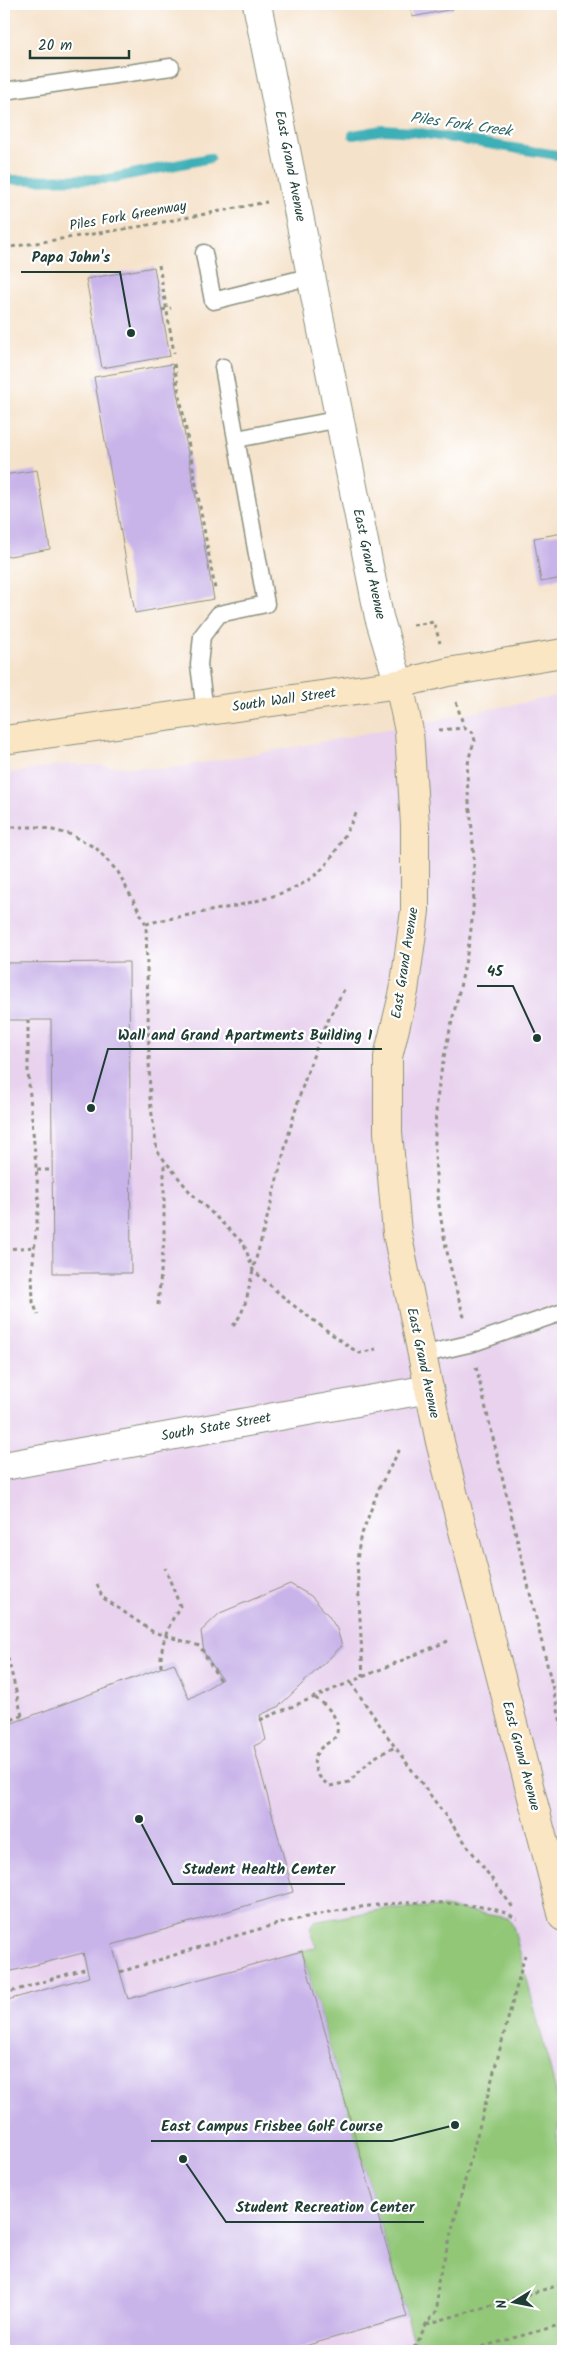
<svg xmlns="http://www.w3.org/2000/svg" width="567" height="2355" viewBox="0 0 567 2355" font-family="Kalam,sans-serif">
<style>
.built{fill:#e8d2ee}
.green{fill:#92c778;stroke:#588256}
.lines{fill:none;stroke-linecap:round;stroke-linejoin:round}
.stream{stroke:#3eafb7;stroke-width:10}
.building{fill:#c9b4e9}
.service-casing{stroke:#8a907f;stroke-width:19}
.minor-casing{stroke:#8a907f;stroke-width:30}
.tertiary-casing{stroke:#8a907f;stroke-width:30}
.secondary-casing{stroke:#8a907f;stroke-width:30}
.path{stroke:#8a907f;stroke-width:3;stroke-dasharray:4 4;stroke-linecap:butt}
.service{stroke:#fff;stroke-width:16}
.minor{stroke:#fff;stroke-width:28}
.tertiary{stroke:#fff;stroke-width:28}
.secondary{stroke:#fbe6c4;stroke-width:28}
.labels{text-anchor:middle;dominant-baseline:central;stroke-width:4.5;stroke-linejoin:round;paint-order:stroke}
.street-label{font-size:14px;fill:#1f3d34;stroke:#fff}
.water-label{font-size:15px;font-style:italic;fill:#2a6562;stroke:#fff}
.leader{fill:none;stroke:#1f3d34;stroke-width:2}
.callout-dot{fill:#1f3d34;stroke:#fff;stroke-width:2}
.callout-label{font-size:15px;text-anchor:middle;font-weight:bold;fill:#1f3d34;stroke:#fff;stroke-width:4.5;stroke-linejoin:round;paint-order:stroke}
</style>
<rect width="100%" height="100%" fill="#fff"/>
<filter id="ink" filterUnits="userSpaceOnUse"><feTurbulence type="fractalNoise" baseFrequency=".02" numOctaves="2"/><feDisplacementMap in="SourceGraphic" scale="10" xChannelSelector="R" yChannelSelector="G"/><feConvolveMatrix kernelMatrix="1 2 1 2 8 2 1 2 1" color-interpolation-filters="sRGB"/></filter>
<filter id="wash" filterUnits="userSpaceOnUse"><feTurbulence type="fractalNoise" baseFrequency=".0096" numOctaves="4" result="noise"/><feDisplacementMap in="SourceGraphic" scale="20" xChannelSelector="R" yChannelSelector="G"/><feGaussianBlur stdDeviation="1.12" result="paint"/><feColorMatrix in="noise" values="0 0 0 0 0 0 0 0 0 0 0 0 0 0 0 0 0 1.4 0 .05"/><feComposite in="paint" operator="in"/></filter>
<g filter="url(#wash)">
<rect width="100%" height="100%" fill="#f5e2ca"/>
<!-- built -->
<polygon class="built" points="563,695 563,2351 4,2351 4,774 68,764 166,769 306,745"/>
<!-- green -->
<polygon class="green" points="444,1907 508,1918 513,1926 562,2114 556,2136 563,2163 563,2351 417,2351 302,1951 316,1947 311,1930 314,1922 391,1908"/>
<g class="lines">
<!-- stream -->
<g class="stream">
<polyline points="353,135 383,130 414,132 563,156"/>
<polyline points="4,180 108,179 210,158"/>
</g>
</g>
<g id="blocks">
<!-- building -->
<g class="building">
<polygon points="410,4 452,4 453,9 412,17"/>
<polygon points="154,267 170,356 102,368 86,279"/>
<polygon points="172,364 214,599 135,613 94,377"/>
<polygon points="37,470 50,549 4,557 4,475"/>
<polygon points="563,533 563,578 541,582 534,538"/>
<polygon points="129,962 131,1273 53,1273 51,1020 4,1020 4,963"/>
<polygon points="290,1584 311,1596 328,1615 337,1629 342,1646 278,1707 260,1715 266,1740 254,1746 293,1892 112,1945 128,1999 302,1951 407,2317 287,2351 4,2351 4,2001 89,1977 83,1953 4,1973 4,1726 174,1663 189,1699 222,1679 204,1653 201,1631 220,1613"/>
</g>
</g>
</g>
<g filter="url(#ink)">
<use href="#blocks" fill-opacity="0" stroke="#8a907f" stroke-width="1"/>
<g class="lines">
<!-- service casing -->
<g class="service-casing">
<g id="service">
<polyline points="4,91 171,67"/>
<polyline points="204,253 213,301 312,276"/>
<polyline points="237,439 340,419"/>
<polyline points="205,711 199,665 202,636 219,614 266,604 223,367"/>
<polyline points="421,1355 473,1343 563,1312"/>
</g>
</g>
<!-- minor casing -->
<g class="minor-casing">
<polyline id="minor" points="4,1466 429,1389"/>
</g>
<!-- tertiary casing -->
<g class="tertiary-casing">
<polyline id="tertiary" points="257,4 379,617 399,684"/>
</g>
<!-- secondary casing -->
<g class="secondary-casing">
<g id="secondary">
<polyline points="399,684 409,731 415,825 415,911 404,991 388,1057 388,1132 397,1233 440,1442 563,1917"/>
<polyline points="4,740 399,684 448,672 563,653"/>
</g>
</g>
<!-- path -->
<g class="path">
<polyline points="4,248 143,226 267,202"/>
<polyline points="159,265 174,353"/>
<polyline points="162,310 171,308"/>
<polyline points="174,364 215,589"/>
<polyline points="413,625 434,622 440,643"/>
<polyline points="456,702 464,727"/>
<path d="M 439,730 L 464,728 L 473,733 L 475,741 C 461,769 470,800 472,830 C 474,856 475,883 473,910 C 469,961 453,1011 443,1062 C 425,1149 439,1236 465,1320"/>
<polyline points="4,827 40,827 69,834 96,848 118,872 146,924 150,1100 157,1151 190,1192 244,1244 253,1270 289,1302 349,1347 360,1353 376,1349"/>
<path d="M 146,924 C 194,911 285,905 320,871 C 335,857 348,828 358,810"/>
<polyline points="28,1020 28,1072 39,1202 32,1272 33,1302 38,1315"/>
<polyline points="37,1170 52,1170"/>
<polyline points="4,1249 35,1247"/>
<polyline points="158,1305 164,1240 164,1161"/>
<path d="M 233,1326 C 247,1309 248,1290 253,1270 C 257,1254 262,1238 266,1222 C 287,1143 304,1058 345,988"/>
<polyline points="476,1367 563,1731"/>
<polyline points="4,1577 4,1576"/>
<polyline points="97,1584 102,1597 153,1632 200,1646 220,1681"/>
<polyline points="4,1642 23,1720"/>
<path d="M 161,1667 C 160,1644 168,1626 180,1606 L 165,1568"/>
<polyline points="363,1677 357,1561 360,1539 379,1488 401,1447"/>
<polyline points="351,1683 395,1747 514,1909"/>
<path d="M 315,1698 C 327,1705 344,1722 335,1737 C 332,1742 324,1744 320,1749 C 308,1762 317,1778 330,1786 L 349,1782 L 373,1758 L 395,1747"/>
<polyline points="260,1720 448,1641"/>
<polyline points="4,1722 22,1716"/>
<path d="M 120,1972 C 230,1939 349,1891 466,1905 C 483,1907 502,1909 517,1919"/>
<polyline points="4,1994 87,1968"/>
<polyline points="427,2324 563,2284"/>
<polyline points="416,2346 424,2351"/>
<polyline points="398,2351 416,2346 426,2324 437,2311 438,2282 525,1955"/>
<polyline points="467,2351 563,2324"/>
</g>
<!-- service -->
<use href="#service" class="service"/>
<!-- minor -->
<use href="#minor" class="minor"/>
<!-- tertiary -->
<use href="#tertiary" class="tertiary"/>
<!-- secondary -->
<use href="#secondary" class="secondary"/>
</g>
</g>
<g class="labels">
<!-- street labels -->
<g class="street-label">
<text transform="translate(290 166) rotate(79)">East Grand Avenue</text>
<text transform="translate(128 216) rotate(-10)">Piles Fork Greenway</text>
<text transform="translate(369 564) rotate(78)">East Grand Avenue</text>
<text transform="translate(284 700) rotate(-8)">South Wall Street</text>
<text transform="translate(405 963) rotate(-81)">East Grand Avenue</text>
<text transform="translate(423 1363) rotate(78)">East Grand Avenue</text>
<text transform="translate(216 1427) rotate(-10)">South State Street</text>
<text transform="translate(521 1756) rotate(75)">East Grand Avenue</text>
</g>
<!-- water labels -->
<g class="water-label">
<text transform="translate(461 125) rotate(8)">Piles Fork Creek</text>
</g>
</g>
<!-- callouts -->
<path class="leader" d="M131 333L120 272H21M537 1038L513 986H477M91 1108L108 1049H382M139 1819L173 1884H345M455 2125L392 2141H151M183 2159L226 2222H424"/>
<g class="callout-dot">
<circle cx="131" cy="333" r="5"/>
<circle cx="537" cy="1038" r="5"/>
<circle cx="91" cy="1108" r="5"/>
<circle cx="139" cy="1819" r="5"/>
<circle cx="455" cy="2125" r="5"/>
<circle cx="183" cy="2159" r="5"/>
</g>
<g class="callout-label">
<text x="71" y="262">Papa John's</text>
<text x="495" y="976">45</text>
<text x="245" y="1040">Wall and Grand Apartments Building 1</text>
<text x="259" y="1874">Student Health Center</text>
<text x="272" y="2131">East Campus Frisbee Golf Course</text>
<text x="325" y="2212">Student Recreation Center</text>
</g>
<!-- margin -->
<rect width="567" height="2355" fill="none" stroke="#fff" stroke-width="20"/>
<!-- north arrow -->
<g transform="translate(514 2302) rotate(260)" stroke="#ffffff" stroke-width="4" paint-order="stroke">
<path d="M0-4L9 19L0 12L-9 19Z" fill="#1f3d34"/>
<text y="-8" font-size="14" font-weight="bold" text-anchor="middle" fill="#1f3d34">N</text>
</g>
<!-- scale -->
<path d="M30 50v8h99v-8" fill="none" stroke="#1f3d34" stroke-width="2.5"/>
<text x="38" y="50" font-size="15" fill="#1f3d34" stroke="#ffffff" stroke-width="4" paint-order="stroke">20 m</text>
</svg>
